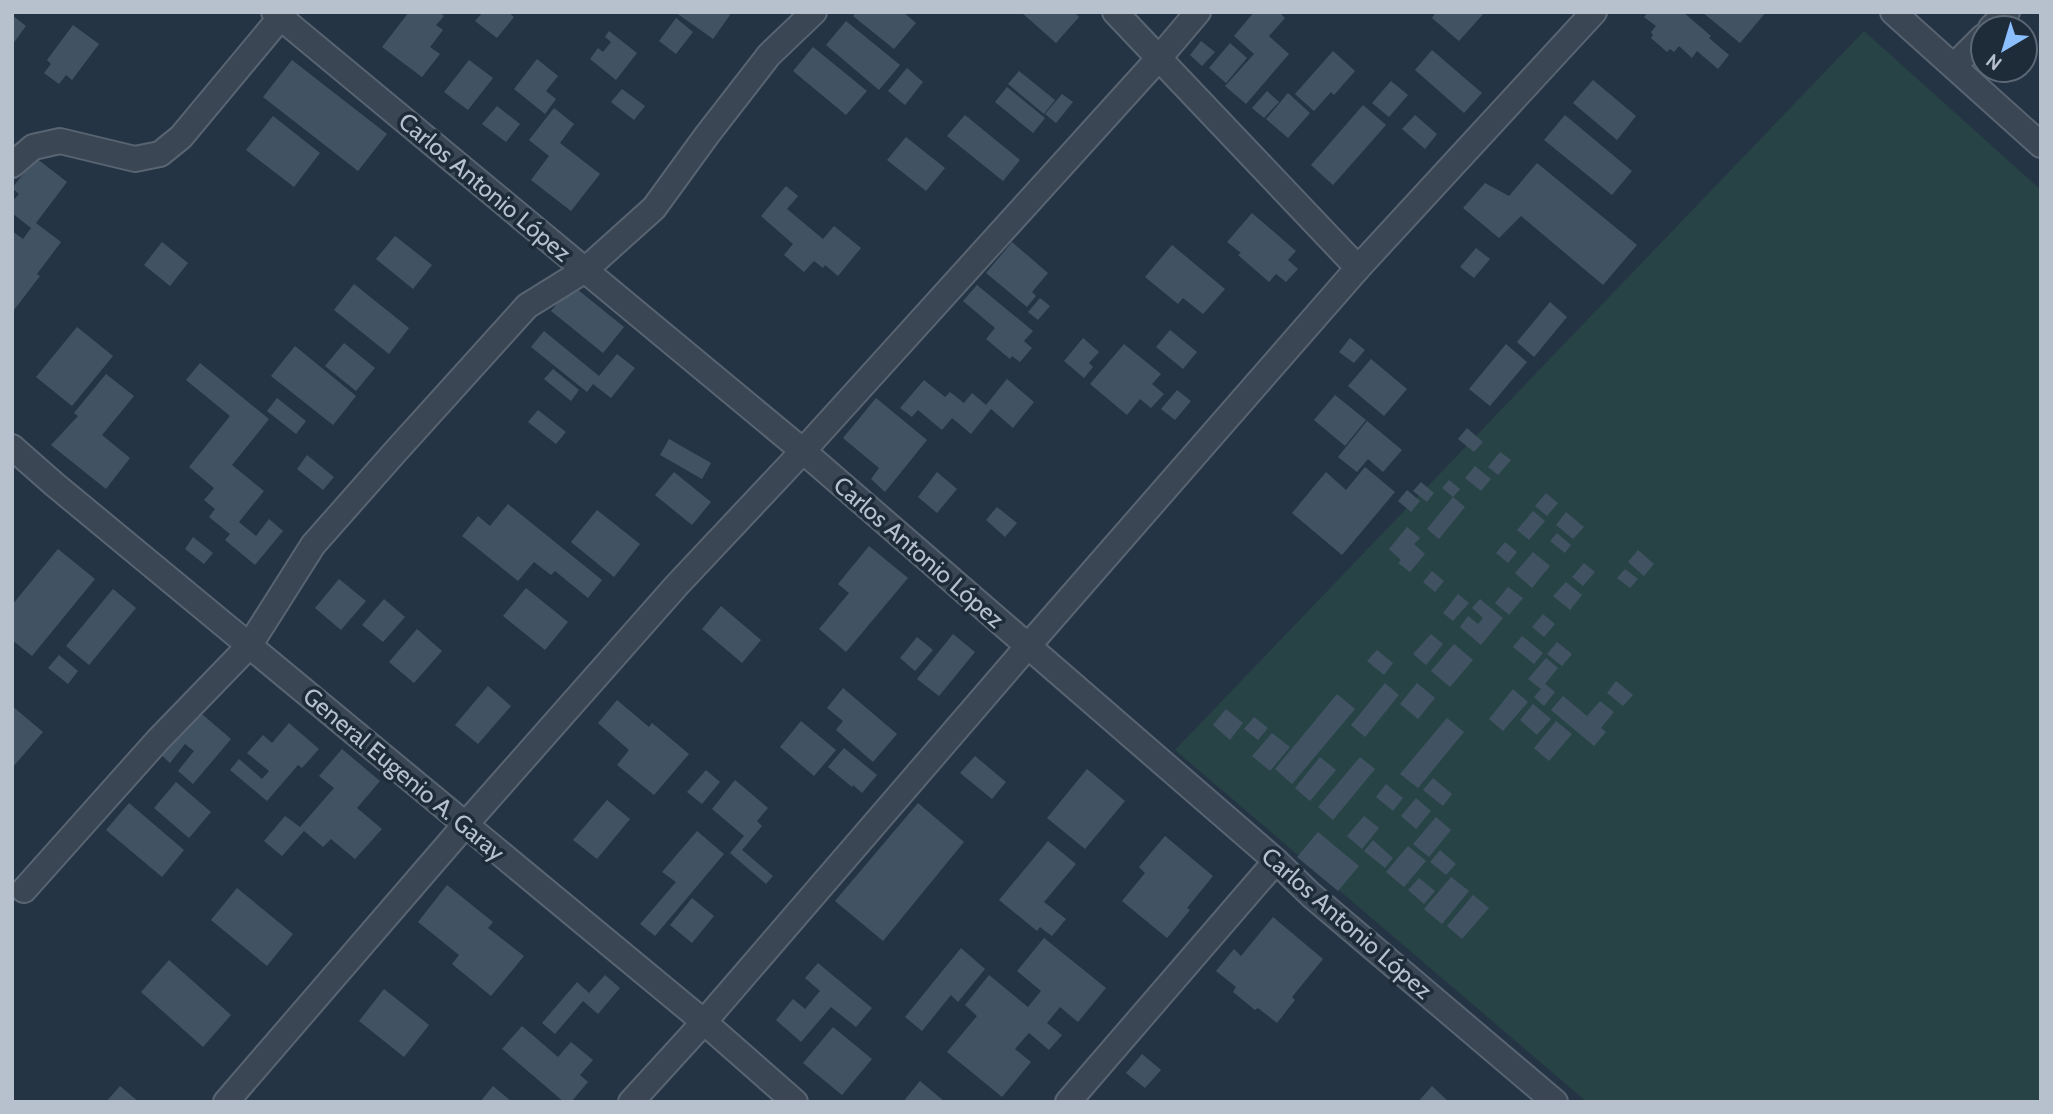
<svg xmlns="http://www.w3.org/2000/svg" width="2053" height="1114" viewBox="0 0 2053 1114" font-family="Cabin,sans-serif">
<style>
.green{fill:#274345}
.building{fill:#415363}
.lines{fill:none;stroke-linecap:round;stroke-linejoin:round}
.minor-casing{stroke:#586471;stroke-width:28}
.minor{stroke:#3a4654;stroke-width:24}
.labels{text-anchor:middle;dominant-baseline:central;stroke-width:7;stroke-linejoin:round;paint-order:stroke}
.street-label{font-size:24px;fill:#b7c1cd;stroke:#1e2b39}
</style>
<rect width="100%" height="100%" fill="#253444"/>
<!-- green -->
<polygon class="green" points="1864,31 2041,190 2041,1102 1587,1102 1175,750"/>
<!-- building -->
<g class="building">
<polygon points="409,12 439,12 444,16 436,25 443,30 430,47 440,54 422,77 382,47"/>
<polygon points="483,12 508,12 514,17 497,38 475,21"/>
<polygon points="675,12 726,12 730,15 713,39"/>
<polygon points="856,12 903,12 916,23 894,49 853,16"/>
<polygon points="1021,12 1074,12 1079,17 1056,43"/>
<polygon points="1254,12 1279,12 1285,18 1269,36 1289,54 1246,104 1225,86 1254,54 1234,36"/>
<polygon points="1436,12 1485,12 1459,41 1432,18"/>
<polygon points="1648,12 1683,12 1711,36 1709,38 1729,55 1718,69 1697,51 1692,58 1679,46 1674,52 1670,49 1667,52 1651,38 1653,35 1651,32 1656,26 1644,17"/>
<polygon points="1702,12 1766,12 1740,43"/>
<polygon points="12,15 26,26 12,45"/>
<polygon points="676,18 693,32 676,54 659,41"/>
<polygon points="846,21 900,65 879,90 826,45"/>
<polygon points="73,25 99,44 72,80 66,75 59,84 44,73 51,64 47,60"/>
<polygon points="609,31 637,53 616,80 590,59 598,48 603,52 611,42 605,37"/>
<polygon points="1201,41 1215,52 1202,66 1190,55"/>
<polygon points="1230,43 1247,58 1226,83 1209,68"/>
<polygon points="813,47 867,91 846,115 793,71"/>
<polygon points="1432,50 1482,93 1464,113 1415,70"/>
<polygon points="1333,51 1355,71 1334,95 1331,92 1314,111 1295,94"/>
<polygon points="537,59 558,76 546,91 556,99 545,114 514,89"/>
<polygon points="292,60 387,134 358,171 263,97"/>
<polygon points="469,60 493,78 468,110 444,92"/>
<polygon points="907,68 923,82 905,105 888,91"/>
<polygon points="1019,71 1055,100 1044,114 1008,84"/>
<polygon points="1593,80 1636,116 1617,140 1573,103"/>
<polygon points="1391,81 1408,95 1389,117 1372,103"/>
<polygon points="1007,87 1045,118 1033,133 995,102"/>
<polygon points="622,89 645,106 634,120 611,102"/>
<polygon points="1267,91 1279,102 1264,118 1252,108"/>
<polygon points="1288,93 1310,113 1288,138 1266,119"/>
<polygon points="1062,94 1073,102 1056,123 1045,114"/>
<polygon points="1363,105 1386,125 1333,185 1311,165"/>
<polygon points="497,106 520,124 506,142 482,124"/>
<polygon points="554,108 574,124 560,143 600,174 571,211 531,180 549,156 529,140"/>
<polygon points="965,115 1020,160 1003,181 947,136"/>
<polygon points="1415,115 1437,134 1425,149 1402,129"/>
<polygon points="1565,115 1632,171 1612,195 1544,140"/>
<polygon points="273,116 320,153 294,187 246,150"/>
<polygon points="906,137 945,168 926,191 887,160"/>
<polygon points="36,158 67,182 36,223 61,242 37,274 40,276 14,310 12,308 12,231 23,239 31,228 12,213 12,202 19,194 12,188"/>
<polygon points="1537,163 1637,245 1603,285 1521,216 1499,238 1463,208 1485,183 1509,196"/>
<polygon points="786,186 798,196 787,209 823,239 834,226 861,248 838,276 825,265 823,268 814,261 804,272 784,255 793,244 761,216"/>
<polygon points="1252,213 1296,251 1288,260 1298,269 1286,282 1276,274 1269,282 1238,255 1241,253 1227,242"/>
<polygon points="395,236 432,265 413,289 376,259"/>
<polygon points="162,242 188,263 170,286 144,265"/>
<polygon points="1012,242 1048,273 1032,292 1036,296 1027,307 986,273"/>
<polygon points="1172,245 1225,289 1203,314 1183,298 1178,304 1145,277"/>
<polygon points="1476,248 1490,259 1474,278 1460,267"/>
<polygon points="354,284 409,328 389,354 334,310"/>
<polygon points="572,285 624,327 603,353 551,311"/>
<polygon points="977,285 1033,331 1024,341 1032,348 1020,362 1012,356 1010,359 986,339 995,328 963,301"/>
<polygon points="1040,298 1050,306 1038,320 1028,312"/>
<polygon points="1550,302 1567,317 1534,357 1517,342"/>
<polygon points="77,327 113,356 72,406 36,377"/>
<polygon points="1170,330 1197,352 1183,369 1156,347"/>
<polygon points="544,331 599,376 617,354 635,368 611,398 593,384 587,392 531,347"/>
<polygon points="1083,338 1099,352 1089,363 1093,367 1084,378 1064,361"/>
<polygon points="1350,338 1365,350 1354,363 1339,352"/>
<polygon points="344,343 375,368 356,391 325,366"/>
<polygon points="1124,344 1161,374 1152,384 1164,394 1151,408 1140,399 1127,415 1090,384"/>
<polygon points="1506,344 1527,362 1490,406 1469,389"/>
<polygon points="295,346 356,396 333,425 271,376"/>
<polygon points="1371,359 1407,389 1384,416 1348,386"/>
<polygon points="200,363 269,419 232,465 264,491 239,522 256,536 269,519 283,531 255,565 225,540 230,534 209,517 215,509 204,500 214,488 189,467 230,416 186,380"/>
<polygon points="553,369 579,390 571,401 544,379"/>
<polygon points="106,374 134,396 102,435 130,458 106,489 51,445 78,416 74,413"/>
<polygon points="1007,379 1034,402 1013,428 991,409 971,434 952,418 942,430 918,410 912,417 900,408 924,380 945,397 950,392 964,403 972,393 986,405"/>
<polygon points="1177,390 1191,401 1175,420 1161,409"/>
<polygon points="1335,395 1366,420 1345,446 1314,420"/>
<polygon points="277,398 306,421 296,434 267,411"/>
<polygon points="876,398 927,440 885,492 871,479 879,468 843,438"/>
<polygon points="538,410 566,432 556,444 528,422"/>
<polygon points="1367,421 1402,450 1383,472 1368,459 1357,472 1338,457"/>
<polygon points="1467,428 1483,442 1474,452 1458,439"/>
<polygon points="669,439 711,463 702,479 660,455"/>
<polygon points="1500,452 1511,460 1498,475 1488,467"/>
<polygon points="307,455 334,477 323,490 297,469"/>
<polygon points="1475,466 1491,479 1481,491 1465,478"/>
<polygon points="1365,467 1395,492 1342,555 1292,513 1326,472 1346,490"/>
<polygon points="674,472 711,502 692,525 655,495"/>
<polygon points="937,472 957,489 937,513 918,497"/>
<polygon points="1449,480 1460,489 1453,497 1465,507 1439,539 1427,529 1453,497 1442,488"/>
<polygon points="1421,482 1434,493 1427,502 1413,491"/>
<polygon points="1407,490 1420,501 1411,512 1398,501"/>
<polygon points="1546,493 1558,503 1547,516 1535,506"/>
<polygon points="508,504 602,580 588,598 555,571 551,575 534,562 518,581 462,536 478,516 490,526"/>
<polygon points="997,507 1017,523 1005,537 986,520"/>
<polygon points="597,510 640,544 614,577 571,542"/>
<polygon points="1533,511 1545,521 1529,540 1517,530"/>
<polygon points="1566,512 1584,527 1573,539 1556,525"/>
<polygon points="1407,527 1420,538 1414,544 1425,554 1410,572 1398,563 1401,560 1389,549"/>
<polygon points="1557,533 1571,545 1565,553 1550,541"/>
<polygon points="193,537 213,553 204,564 185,549"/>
<polygon points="1505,542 1517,552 1508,563 1496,553"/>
<polygon points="869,546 908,578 846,652 819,629 849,593 838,584"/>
<polygon points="58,549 95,579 32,656 12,640 12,605"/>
<polygon points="1638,550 1654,564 1644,576 1628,562"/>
<polygon points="1533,552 1550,566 1532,588 1515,573"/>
<polygon points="1584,563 1595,572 1583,586 1572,577"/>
<polygon points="1625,569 1638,579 1630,588 1617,578"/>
<polygon points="1432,571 1444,581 1435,592 1423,582"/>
<polygon points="339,579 366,601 341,630 315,608"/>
<polygon points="1566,582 1582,595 1570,610 1553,596"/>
<polygon points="1508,587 1523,598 1509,615 1495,603"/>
<polygon points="526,588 568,622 545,650 503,616"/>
<polygon points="113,589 136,608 89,665 66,646"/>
<polygon points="1458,594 1469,603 1453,621 1443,613"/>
<polygon points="384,599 405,617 383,642 362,625"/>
<polygon points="1480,599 1503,618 1481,645 1460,627 1468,616 1478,624 1483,618 1472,608"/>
<polygon points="721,606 761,640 742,663 702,629"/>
<polygon points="1543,614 1555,624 1544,637 1532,627"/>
<polygon points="417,629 442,651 414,683 389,662"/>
<polygon points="953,634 975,652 939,696 917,679"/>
<polygon points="1431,634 1443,644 1426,665 1413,654"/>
<polygon points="1522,636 1543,653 1534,664 1513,647"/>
<polygon points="917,637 933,650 915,671 900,658"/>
<polygon points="1557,642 1572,654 1562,666 1547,654"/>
<polygon points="1454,644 1473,660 1450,687 1431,671"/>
<polygon points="1377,650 1393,663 1384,675 1367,661"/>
<polygon points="59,655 78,671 68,684 48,668"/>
<polygon points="1546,658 1558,668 1545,684 1555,692 1544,706 1534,697 1541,689 1528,679"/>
<polygon points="1616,681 1633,695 1623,706 1607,693"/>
<polygon points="1385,683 1399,695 1365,737 1351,725"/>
<polygon points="1417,683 1435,698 1418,719 1400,704"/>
<polygon points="488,686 511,706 478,744 455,725"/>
<polygon points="843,688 897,734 873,762 836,730 843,721 827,708"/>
<polygon points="1513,689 1528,702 1503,731 1489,719"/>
<polygon points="1337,694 1355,709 1292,784 1275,769"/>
<polygon points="1563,696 1587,716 1600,701 1614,712 1601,728 1606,732 1594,746 1551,710"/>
<polygon points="617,700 649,727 652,723 689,754 654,795 617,765 629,750 598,723"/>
<polygon points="1533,704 1551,719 1537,735 1520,720"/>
<polygon points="12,706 43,732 12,768"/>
<polygon points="195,708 231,739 193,784 178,771 194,751 185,744 170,763 158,752"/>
<polygon points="1226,709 1243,723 1230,740 1213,725"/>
<polygon points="1254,717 1268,728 1258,740 1244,729"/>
<polygon points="1447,718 1464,732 1418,788 1400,774"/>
<polygon points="801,721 836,750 814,776 780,747"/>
<polygon points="1556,721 1572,734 1549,761 1534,748"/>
<polygon points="289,723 319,749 302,768 298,765 267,801 230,770 239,759 262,779 269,771 247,753 263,735 272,743"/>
<polygon points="1272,733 1290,747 1270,771 1252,756"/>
<polygon points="844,748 877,775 862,793 853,785 852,787 828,767"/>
<polygon points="342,749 380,781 357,808 382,829 355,859 331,839 323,847 304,831 282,856 264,841 285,816 300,827 334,788 319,776"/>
<polygon points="975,756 1006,782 992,799 960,773"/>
<polygon points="1320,757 1336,770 1310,801 1295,788"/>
<polygon points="1360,757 1375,769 1333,820 1318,807"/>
<polygon points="1087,769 1125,801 1085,849 1047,818"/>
<polygon points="706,770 720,782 702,804 687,792"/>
<polygon points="1433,778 1452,794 1443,806 1423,790"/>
<polygon points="735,780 768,808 757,821 762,826 742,850 773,876 766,884 730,853 744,836 712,809"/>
<polygon points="176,782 211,812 189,838 154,808"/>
<polygon points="1386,784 1403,798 1393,811 1376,797"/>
<polygon points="1416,798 1431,811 1416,829 1401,816"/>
<polygon points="607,800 630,819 597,859 573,840"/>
<polygon points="129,803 184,850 162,877 106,830"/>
<polygon points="918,803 964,842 883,941 835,901"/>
<polygon points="1364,816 1379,828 1362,849 1347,836"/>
<polygon points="1436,817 1451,830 1429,857 1413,844"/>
<polygon points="697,831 724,854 655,936 640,924 676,882 662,872"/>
<polygon points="1318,832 1359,866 1338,891 1297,857"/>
<polygon points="1165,836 1213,876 1187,908 1190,910 1167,938 1122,901 1145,873 1139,867"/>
<polygon points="1373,840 1393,858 1385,868 1364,851"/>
<polygon points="1048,841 1076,864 1044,902 1066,919 1052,936 1040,927 1037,931 999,900"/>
<polygon points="1408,846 1426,861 1404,887 1386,872"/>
<polygon points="1440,850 1456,864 1446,875 1430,862"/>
<polygon points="1451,877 1469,891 1442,924 1424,909"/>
<polygon points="1419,878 1435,891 1424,904 1408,890"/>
<polygon points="447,885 493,922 488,928 524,956 491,996 452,964 459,955 418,922"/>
<polygon points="237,888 293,934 267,966 211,920"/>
<polygon points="1473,895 1489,908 1462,939 1447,926"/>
<polygon points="692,898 714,916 692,943 670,925"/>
<polygon points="1273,917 1323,959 1292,997 1295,1000 1277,1023 1258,1008 1255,1010 1233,992 1236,987 1216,971 1234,949 1241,956"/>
<polygon points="1044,938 1106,988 1078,1022 1060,1007 1047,1023 1062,1035 1049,1050 1029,1033 1015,1049 1031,1062 1002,1097 947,1052 977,1016 965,1005 989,975 1028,1007 1041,991 1017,971"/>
<polygon points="961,948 985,969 958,1002 951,995 922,1031 905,1017"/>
<polygon points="169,960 231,1015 203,1047 141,992"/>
<polygon points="818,963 872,1008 856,1027 831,1007 801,1042 776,1020 793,999 805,1009 820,991 805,978"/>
<polygon points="605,975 620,988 598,1014 583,1001 555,1034 542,1023 577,982 589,993"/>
<polygon points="384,989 429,1025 404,1057 359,1021"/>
<polygon points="522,1026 558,1057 571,1042 593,1060 580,1075 588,1082 571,1102 564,1102 502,1049"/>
<polygon points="833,1027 872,1059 842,1095 803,1063"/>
<polygon points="1142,1054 1161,1070 1145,1088 1126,1073"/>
<polygon points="920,1081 945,1102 903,1102"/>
<polygon points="120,1086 139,1102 106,1102"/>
<polygon points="493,1086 512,1102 480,1102"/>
<polygon points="1432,1086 1449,1102 1418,1102"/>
</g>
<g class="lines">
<!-- minor casing -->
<g class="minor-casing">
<g id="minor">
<polyline points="274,12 803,451 1276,861 1311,895 1555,1102"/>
<polyline points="1115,12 1358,268"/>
<polyline points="1893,12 2041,145"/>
<polyline points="1991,28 2007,12"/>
<polyline points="1954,66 1983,37"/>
<polyline points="12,165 33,147 60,141 135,159 160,154 181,137 285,12"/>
<polyline points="12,447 54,484 704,1022 795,1102"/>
<polyline points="24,890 158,740 249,646 313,545 396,451 527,306 585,270 654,208 707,135 769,55 814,12"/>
<polyline points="226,1102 465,825 677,585 803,451 1159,58 1198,12"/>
<polyline points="631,1102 704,1022 1028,646 1358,268 1594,12"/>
<polyline points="1068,1102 1276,861"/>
</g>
</g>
<!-- minor -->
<use href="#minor" class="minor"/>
</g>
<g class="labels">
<!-- street labels -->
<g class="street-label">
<text transform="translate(485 187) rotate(40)">Carlos Antonio López</text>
<text transform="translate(919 552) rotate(41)">Carlos Antonio López</text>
<text transform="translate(404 774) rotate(40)">General Eugenio A. Garay</text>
<text transform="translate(1347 923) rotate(41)">Carlos Antonio López</text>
</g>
</g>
<!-- border -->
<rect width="2053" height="1114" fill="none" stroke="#b7c1cd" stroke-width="28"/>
<!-- north arrow -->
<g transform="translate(2004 49) rotate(218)"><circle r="33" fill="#1e2b39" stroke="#5b6774" stroke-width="2"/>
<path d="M0-5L12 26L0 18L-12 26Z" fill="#8bbfff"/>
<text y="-10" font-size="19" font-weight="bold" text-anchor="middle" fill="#b7c1cd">N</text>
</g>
</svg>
